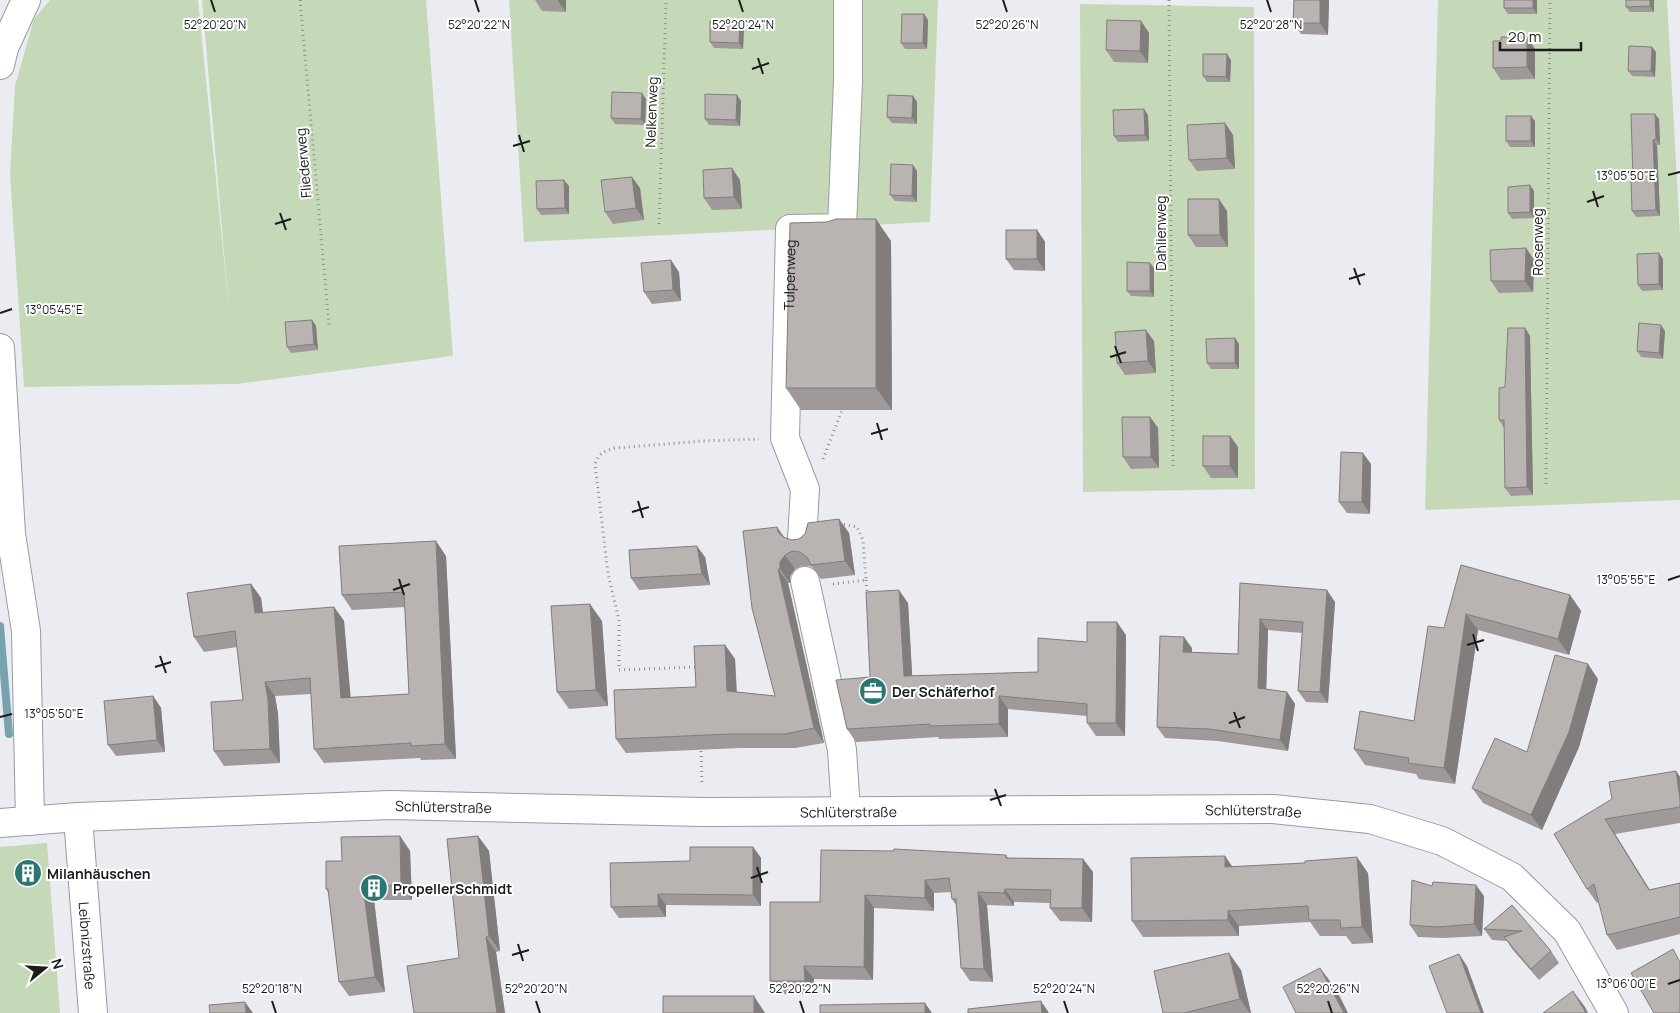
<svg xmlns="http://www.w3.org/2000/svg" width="1680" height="1013" viewBox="0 0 1680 1013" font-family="Manrope,sans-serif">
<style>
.green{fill:#c5d9b8}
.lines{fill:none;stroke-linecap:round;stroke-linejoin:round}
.stream{stroke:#76a3af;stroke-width:8}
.minor-casing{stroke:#999ba0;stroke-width:30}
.path{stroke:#8d8f92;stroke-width:3;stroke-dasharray:1 4;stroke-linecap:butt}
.minor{stroke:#fff;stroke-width:28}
.wall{fill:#9f9a99}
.shaded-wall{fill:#827d7d}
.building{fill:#b9b3b2;stroke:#827d7d}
.ticks{fill:none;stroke:#1b1c1e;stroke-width:2}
.labels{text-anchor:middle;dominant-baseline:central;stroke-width:4;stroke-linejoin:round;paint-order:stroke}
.street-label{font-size:14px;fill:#1b1c1e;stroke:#fff}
.poi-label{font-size:14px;font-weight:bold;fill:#1b1c1e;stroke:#fff;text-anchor:start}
.ticks-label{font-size:12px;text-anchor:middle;fill:#1b1c1e;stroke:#fff;stroke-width:4;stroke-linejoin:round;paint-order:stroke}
</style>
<rect width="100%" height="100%" fill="#eaecf1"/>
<!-- green -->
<g class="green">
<polygon points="50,0 198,0 229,310 202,0 426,0 453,356 236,384 24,387 10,174 15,86 34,19"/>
<polygon points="509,0 938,0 930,222 524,242"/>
<polygon points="1438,0 1667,0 1680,235 1680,500 1425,510"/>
<polygon points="1080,4 1254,7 1255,489 1083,492"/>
<polygon points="47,843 60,1013 0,1013 0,847"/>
</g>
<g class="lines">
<!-- stream -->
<polyline class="stream" points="0,626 9,734"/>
<!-- minor casing -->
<g class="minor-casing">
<g id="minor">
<polyline points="0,65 4,48 26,0"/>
<polyline points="0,348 11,534 26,631 30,821"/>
<path id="s1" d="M 802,539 L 805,489 L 785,438 L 790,229 L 842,228 L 848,81 L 848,0"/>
<polyline points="805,581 842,750 846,811"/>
<path id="s2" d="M 78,817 L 93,1013"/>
<path id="s3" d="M 0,823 L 78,817 L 390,805 L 704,812 L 1273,809 L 1370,819 L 1442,841 L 1512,877 L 1567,931 L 1614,1013"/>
</g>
</g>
<!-- path -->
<g class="path">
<polyline points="300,0 329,325"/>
<polyline points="1169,0 1173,466"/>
<polyline points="659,224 666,0"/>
<polyline points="823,459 842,410"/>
<polyline points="1546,484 1550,0"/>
<polyline points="866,580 867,594"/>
<polyline points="833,584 866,580 863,540 857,527 841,524"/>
<path d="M 697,670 L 697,667 L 619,670 L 619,620 L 608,574 L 595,464 C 599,453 604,451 615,448 L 703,441 L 759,439"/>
<polyline points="701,746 702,785"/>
</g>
<!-- minor -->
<use href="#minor" class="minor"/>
</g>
<!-- wall -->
<g class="wall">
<polygon points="535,0 566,0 566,12 542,11"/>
<polygon points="1294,0 1329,0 1328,35 1301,34 1293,23"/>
<polygon points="1504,0 1537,0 1537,14 1508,14 1504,8"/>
<polygon points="1626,0 1654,0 1654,12 1630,12 1626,7"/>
<polygon points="924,14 928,20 927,49 905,49 901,43"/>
<polygon points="1141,21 1149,33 1148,63 1114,62 1106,50"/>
<polygon points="740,22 744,27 743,49 714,48 710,42"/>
<polygon points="1652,47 1656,52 1655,77 1632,76 1628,71"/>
<polygon points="1535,49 1535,79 1501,80 1493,68"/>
<polygon points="1231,60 1230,82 1207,82 1203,76"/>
<polygon points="913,96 917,102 917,124 892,123 887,117"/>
<polygon points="646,99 645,125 615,124 611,118"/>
<polygon points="741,101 740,126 709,125 705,119"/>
<polygon points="1148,115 1149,141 1118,142 1114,136"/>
<polygon points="1659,119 1660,145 1657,145 1660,216 1636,217 1632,211 1633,178"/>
<polygon points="1535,121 1535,147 1510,147 1506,141"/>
<polygon points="1225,123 1233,135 1235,169 1197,171 1189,160"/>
<polygon points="917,171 917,202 895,201 890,195"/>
<polygon points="740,180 742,209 712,210 704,198"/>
<polygon points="569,186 569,214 541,215 537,209"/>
<polygon points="640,188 644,220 613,224 605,212"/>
<polygon points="1534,191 1534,218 1512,219 1508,213"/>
<polygon points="1227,211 1228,247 1196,247 1188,235"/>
<polygon points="1037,230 1045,242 1045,271 1014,270 1006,259"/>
<polygon points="891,241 892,410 801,410 786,388"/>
<polygon points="1526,248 1534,260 1533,292 1499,293 1491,281"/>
<polygon points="1663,259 1663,290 1642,291 1638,285"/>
<polygon points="1150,263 1154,268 1154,297 1131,296 1127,291"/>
<polygon points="679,272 681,301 652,304 644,292"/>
<polygon points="312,320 316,326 318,350 291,353 287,347"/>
<polygon points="1525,328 1530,336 1533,495 1511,496 1505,488 1504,428 1499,420 1505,387"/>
<polygon points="1665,331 1663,359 1641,357 1637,351"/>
<polygon points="1235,338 1239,344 1239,369 1211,369 1207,363"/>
<polygon points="1154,341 1156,373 1125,375 1117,363"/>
<polygon points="1150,417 1158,428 1159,468 1131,469 1123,457"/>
<polygon points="1230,436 1238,447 1238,478 1211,478 1203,466"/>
<polygon points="1371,464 1370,514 1347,513 1339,502"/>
<polygon points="839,519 849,533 855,575 821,579 813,568 810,566 802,566 795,569 790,576 790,583 788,583 824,743 795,748 740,748 626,753 616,739 696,687 725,645 735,659 737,692 775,696 752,608 785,538 792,540 799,539"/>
<polygon points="446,556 456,759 421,760 420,758 324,763 314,749 311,694 275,696 278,714 280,763 224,766 214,751 243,700 237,647 204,652 194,637 251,584 261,598 263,613 334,607 344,621 350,697 409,694 405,607 352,610 342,595"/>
<polygon points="705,557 710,585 639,590 631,578"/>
<polygon points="1461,565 1570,595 1581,611 1569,655 1478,630 1455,784 1419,779 1416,774 1365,765 1354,749 1414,721 1444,628"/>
<polygon points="1240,583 1335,602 1328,703 1306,702 1298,691 1302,633 1268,630 1266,689 1287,692 1295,704 1288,751 1218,741 1165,738 1157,727 1192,648 1192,652 1238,654"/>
<polygon points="908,603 912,676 1038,672 1087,642 1126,635 1125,736 1096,736 1087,723 1087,716 1008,709 1008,737 939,739 938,737 856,742 847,729 870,677"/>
<polygon points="602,621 608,706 569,709 557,692"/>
<polygon points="1598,679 1579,747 1542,830 1483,803 1472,788 1527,752"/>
<polygon points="153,696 161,708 165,752 116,756 108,745"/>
<polygon points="1676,771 1680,777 1680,823 1615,834 1650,890 1680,883 1680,934 1617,950 1607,935 1599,902 1597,903 1587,889 1554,834"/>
<polygon points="400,836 410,851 412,900 374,900 385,992 349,996 339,982 328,892 326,889 342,861"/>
<polygon points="478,836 489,851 500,951 496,952 505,1013 414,1013 459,958"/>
<polygon points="753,847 761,858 761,906 666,905 666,917 619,918 611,907 690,861"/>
<polygon points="1006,855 1008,858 1083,859 1093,872 1092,922 1060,921 1050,908 1050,903 1014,902 1014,906 987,905 993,982 970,981 961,968 956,905 952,899 951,892 934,893 934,911 874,908 873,980 814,979 814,994 779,994 770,981 820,902"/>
<polygon points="1225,856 1232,867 1368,873 1373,943 1352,944 1346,936 1320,936 1310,922 1239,926 1239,936 1143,937 1132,921"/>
<polygon points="1432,886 1484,896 1482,936 1445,938 1418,937 1410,925"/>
<polygon points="1512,905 1551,951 1559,963 1539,980 1512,949 1507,941 1492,940 1484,929"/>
<polygon points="1241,970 1251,1013 1163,1013"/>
</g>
<!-- shaded-wall -->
<g class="shaded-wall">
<polygon points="558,0 566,0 566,12 558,1"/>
<polygon points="1320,0 1329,0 1328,35 1320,23"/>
<polygon points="1533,0 1537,0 1537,14 1533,8"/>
<polygon points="1650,0 1654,0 1654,12 1650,6"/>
<polygon points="924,14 928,20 927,49 923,43"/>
<polygon points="1141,21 1149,33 1148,63 1140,51"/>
<polygon points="740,22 744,27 743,49 739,43"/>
<polygon points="1527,37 1535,49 1535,79 1527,67"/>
<polygon points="1652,47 1656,52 1655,77 1651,71"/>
<polygon points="1227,54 1231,60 1230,82 1226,77"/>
<polygon points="642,93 646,99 645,125 641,119"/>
<polygon points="737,95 741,101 740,126 736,120"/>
<polygon points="913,96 917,102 917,124 912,118"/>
<polygon points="1144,109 1148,115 1149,141 1145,135"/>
<polygon points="1655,114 1659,119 1660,145 1656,139"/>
<polygon points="1531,116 1535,121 1535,147 1531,141"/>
<polygon points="1225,123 1233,135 1235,169 1227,158"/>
<polygon points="1653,140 1657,145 1660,216 1656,210"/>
<polygon points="913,165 917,171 917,202 912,196"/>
<polygon points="732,168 740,180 742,209 734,197"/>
<polygon points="632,177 640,188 644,220 636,208"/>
<polygon points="564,180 569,186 569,214 565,208"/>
<polygon points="1530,185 1534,191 1534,218 1530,212"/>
<polygon points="1219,199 1227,211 1228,247 1220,235"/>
<polygon points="876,219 891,241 892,410 876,388"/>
<polygon points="1037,230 1045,242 1045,271 1037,259"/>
<polygon points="1526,248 1534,260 1533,292 1525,281"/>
<polygon points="1659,253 1663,259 1663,290 1659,284"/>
<polygon points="671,260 679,272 681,301 673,290"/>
<polygon points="1150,263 1154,268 1154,297 1150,291"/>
<polygon points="312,320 316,326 318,350 314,344"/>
<polygon points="1661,325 1665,331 1663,359 1659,353"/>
<polygon points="1525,328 1530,336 1533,495 1527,487"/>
<polygon points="1146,330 1154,341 1156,373 1148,361"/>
<polygon points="1235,338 1239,344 1239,369 1235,363"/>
<polygon points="1150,417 1158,428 1159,468 1151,457"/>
<polygon points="1230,436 1238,447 1238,478 1230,466"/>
<polygon points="1363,453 1371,464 1370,514 1362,502"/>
<polygon points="839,519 849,533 855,575 845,561"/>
<polygon points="777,527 787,541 778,532"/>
<polygon points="436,541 446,556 456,759 445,744"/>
<polygon points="697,546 705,557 710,585 702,574"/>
<polygon points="785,555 795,569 790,576 790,583 780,569 780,562"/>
<polygon points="778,569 788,583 824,743 814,728"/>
<polygon points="251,584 261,598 265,628 255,613"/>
<polygon points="899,590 908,603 913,689 904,676"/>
<polygon points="1327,590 1335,602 1328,703 1320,692"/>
<polygon points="1570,595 1581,611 1569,655 1558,639"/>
<polygon points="590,604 602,621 608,706 596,690"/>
<polygon points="334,607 344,621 352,712 341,698"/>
<polygon points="1466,614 1478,630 1455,784 1444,768"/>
<polygon points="1260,619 1268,630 1266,699 1258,688"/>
<polygon points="1117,622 1126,635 1125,736 1116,723"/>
<polygon points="1184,637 1192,648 1191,664 1183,652"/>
<polygon points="725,645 735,659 737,706 727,691"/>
<polygon points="1588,664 1598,679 1579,747 1542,830 1531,815"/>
<polygon points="265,682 275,696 278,714 280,763 270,749"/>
<polygon points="1287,692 1295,704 1288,751 1280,740"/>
<polygon points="153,696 161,708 165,752 157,740"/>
<polygon points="999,696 1008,709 1008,737 999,724"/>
<polygon points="1676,771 1680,777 1680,799"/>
<polygon points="1605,819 1615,834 1659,905 1649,890"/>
<polygon points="400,836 410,851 412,900 401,885"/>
<polygon points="478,836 489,851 500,951 489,936"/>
<polygon points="753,847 761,858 761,906 753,895"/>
<polygon points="1225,856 1236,872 1225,867"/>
<polygon points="1357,857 1368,873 1373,943 1362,927"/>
<polygon points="1083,859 1093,872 1092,922 1082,908"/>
<polygon points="925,880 934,893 934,911 925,898"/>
<polygon points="1476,885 1484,896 1482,936 1474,924"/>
<polygon points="363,886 374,900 385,992 375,977"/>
<polygon points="1005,889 1014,902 1014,906 1004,893"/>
<polygon points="978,892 987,905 993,982 984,969"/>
<polygon points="658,894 666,905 666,917 658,906"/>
<polygon points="865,895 874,908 873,980 864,967"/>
<polygon points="1228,911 1239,926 1239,936 1228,920"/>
<polygon points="486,937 496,952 505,1013 497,1013"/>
<polygon points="1229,953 1241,970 1251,1013 1250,1013 1240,999"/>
<polygon points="1459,954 1467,966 1484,1013 1481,1013"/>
<polygon points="804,966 814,979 814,994 805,981"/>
<polygon points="1320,968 1336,989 1348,1013 1344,1013"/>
<polygon points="1573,991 1585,1007 1588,1013 1586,1013"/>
<polygon points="754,996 765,1013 754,1013"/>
<polygon points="1041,1001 1049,1013 1042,1013"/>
<polygon points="245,1002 253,1013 246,1013"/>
<polygon points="925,1003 932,1013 925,1013"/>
</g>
<!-- building -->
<g class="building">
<polygon points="1294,0 1320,0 1320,23 1293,23"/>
<rect x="1504" y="0" width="29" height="8"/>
<polygon points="1626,0 1650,0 1650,6 1626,7"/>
<polygon points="902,14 924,14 923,43 901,43"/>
<polygon points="1107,20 1141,21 1140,51 1106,50"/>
<polygon points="710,21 740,22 739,43 710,42"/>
<polygon points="1501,37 1527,37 1527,67 1493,68 1493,41 1501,41"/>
<polygon points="1629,46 1652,47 1651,71 1628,71"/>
<polygon points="1203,54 1227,54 1226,77 1203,76"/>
<polygon points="612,92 642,93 641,119 611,118"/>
<polygon points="705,94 737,95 736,120 705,119"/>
<polygon points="888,95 913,96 912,118 887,117"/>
<polygon points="1144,109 1145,135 1114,136 1113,110"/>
<polygon points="1631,114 1655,114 1656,139 1653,140 1656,210 1632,211 1631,178 1633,178"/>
<rect x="1506" y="116" width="25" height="25"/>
<polygon points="1225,123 1227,158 1189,160 1187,125"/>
<polygon points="891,164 913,165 912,196 890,195"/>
<polygon points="732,168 734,197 704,198 703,170"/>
<polygon points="632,177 636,208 605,212 601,180"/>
<polygon points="564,180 565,208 537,209 536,181"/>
<polygon points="1530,185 1530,212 1508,213 1508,187"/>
<polygon points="1188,199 1219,199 1220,235 1188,235"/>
<polygon points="836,219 876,219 876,388 786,388 790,223 827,222"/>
<rect x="1006" y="230" width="31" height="29"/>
<polygon points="1526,248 1525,281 1491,281 1490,250"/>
<polygon points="1659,253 1659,284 1638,285 1637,254"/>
<polygon points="671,260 673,290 644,292 641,263"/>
<polygon points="1127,262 1150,263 1150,291 1127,291"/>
<polygon points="312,320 314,344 287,347 285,322"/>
<polygon points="1639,323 1661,325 1659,353 1637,351"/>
<polygon points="1508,328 1525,328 1527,487 1505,488 1504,420 1499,420 1499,388 1505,387"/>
<polygon points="1146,330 1148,361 1117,363 1115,332"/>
<polygon points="1235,338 1235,363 1207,363 1206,339"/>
<polygon points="1122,417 1150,417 1151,457 1123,457"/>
<rect x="1203" y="436" width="27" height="30"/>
<polygon points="1341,452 1363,453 1362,502 1339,502"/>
<polygon points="839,519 845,561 811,565 807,557 800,552 792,551 785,555 780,562 780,569 778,569 814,728 785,734 730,734 616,739 614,690 696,687 694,646 725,645 727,691 775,696 752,608 743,531 777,527 778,532 783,537 792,540 799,539 805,534 808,523"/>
<polygon points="436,541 445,744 411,746 411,743 314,749 310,678 265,682 268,699 270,749 214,751 211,702 243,700 235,631 194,637 187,593 251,584 255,613 334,607 341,698 409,694 404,592 342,595 339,546"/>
<polygon points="697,546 702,574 631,578 629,550"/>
<polygon points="1461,565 1570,595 1558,639 1466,614 1444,768 1408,763 1409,758 1354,749 1360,711 1414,721 1428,626 1444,628"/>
<polygon points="1240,583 1327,590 1320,692 1298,691 1303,622 1260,619 1258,688 1287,692 1280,740 1210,729 1157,727 1160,636 1184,637 1183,652 1238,654"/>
<polygon points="899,590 904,676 1038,672 1038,638 1087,642 1087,622 1117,622 1116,723 1087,723 1087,704 999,696 999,724 930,726 930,724 847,729 836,680 870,677 866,592"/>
<polygon points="590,604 596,690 557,692 551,606"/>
<polygon points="1555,655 1588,664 1569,732 1531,815 1472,788 1495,738 1527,752"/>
<polygon points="153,696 157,740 108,745 104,701"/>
<polygon points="1676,771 1680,799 1680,807 1605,819 1649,890 1680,883 1680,917 1607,935 1594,884 1587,889 1554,834 1612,799 1609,782"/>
<polygon points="400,836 401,885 363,886 375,977 339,982 328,889 326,889 326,861 342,861 341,837"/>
<polygon points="478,836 489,936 486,937 497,1013 414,1013 407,966 459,958 447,839"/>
<polygon points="690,847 753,847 753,895 658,894 658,906 611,907 610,863 690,861"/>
<polygon points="894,849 1006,855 1006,858 1083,859 1082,908 1050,908 1051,890 1005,889 1004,893 978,892 984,969 961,968 956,899 952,899 949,878 925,880 925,898 865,895 864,967 804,966 805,981 770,981 770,902 820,902 821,850 893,851"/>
<polygon points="1225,856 1225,867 1305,863 1305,861 1357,857 1362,927 1341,928 1340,920 1309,920 1308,906 1228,911 1228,920 1132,921 1131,858"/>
<polygon points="1412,880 1432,886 1433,882 1476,885 1474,924 1437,927 1410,925"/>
<polygon points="1512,905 1551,951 1531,969 1504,937 1522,931 1484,929"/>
<polygon points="1673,949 1680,962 1680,1013 1654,1013 1631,973"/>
<polygon points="1229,953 1240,999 1184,1013 1163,1013 1154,971"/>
<polygon points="1459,954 1481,1013 1447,1013 1429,966"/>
<polygon points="1320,968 1344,1013 1296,1013 1283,987"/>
<polygon points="1573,991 1586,1013 1543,1013"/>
<rect x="663" y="996" width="91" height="17"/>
<polygon points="1041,1001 1042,1013 968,1013 968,1009"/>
<polygon points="245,1002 246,1013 210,1013 209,1005"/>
<polygon points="925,1003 925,1013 820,1013 820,1005"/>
</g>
<!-- ticks -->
<path class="ticks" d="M 211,0 L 215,12M 475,0 L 479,12M 739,0 L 743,12M 1003,0 L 1007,12M 1267,0 L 1271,12M 758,58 L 763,74M 752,69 L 769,63M 519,135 L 524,152M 513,146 L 530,141M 1668,175 L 1680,172M 1593,191 L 1598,207M 1587,202 L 1604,196M 280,213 L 286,230M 275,224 L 291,219M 1354,268 L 1360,285M 1349,279 L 1365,274M 0,313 L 12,309M 1115,346 L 1121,363M 1110,357 L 1126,352M 877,423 L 882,440M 871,434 L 888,429M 638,501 L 643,518M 632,512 L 649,507M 399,579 L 404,595M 1668,580 L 1680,576M 393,590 L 410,584M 1473,634 L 1478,651M 1467,645 L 1484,640M 160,656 L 166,673M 155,667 L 171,662M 1234,712 L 1240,728M 0,717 L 12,714M 1229,723 L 1245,717M 995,789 L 1001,806M 990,800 L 1006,795M 757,867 L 762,883M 751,878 L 768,872M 518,944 L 523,961M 512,955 L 529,950M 1668,984 L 1680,980M 272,1001 L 276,1013M 536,1001 L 540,1013M 800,1001 L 804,1013M 1064,1001 L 1068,1013M 1328,1001 L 1332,1013"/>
<!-- icons -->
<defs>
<g id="office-disc" transform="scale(1.4375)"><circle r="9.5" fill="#2b7573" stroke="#fff"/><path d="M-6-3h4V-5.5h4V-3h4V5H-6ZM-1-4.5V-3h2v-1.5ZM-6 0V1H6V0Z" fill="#fff"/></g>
<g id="building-disc" transform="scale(1.4375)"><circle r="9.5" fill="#2b7573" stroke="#fff"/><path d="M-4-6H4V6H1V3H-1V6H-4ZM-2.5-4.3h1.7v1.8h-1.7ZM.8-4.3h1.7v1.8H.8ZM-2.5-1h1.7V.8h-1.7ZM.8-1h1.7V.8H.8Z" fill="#fff"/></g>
</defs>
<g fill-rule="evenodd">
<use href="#office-disc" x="873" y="691"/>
<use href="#building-disc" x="28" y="873"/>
<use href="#building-disc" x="374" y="888"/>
</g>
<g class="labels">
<!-- street labels -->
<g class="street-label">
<text transform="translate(651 112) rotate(-88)">Nelkenweg</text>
<text transform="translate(303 163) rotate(-95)">Fliederweg</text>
<text transform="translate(1160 233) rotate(-90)">Dahlienweg</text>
<text transform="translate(1537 242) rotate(-90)">Rosenweg</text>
<text stroke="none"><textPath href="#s1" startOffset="268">Tulpenweg</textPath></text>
<text stroke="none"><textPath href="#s3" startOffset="444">Schlüterstraße</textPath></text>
<text stroke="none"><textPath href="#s3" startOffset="849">Schlüterstraße</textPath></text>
<text stroke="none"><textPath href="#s3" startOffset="1254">Schlüterstraße</textPath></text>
<text stroke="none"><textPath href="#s2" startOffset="129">Leibnizstraße</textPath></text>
</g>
<!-- poi labels -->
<g class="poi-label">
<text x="892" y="691">Der Schäferhof</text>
<text x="47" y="873">Milanhäuschen</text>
<text x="393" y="888">PropellerSchmidt</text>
</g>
</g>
<g class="ticks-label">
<text x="215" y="29">52°20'20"N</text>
<text x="479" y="29">52°20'22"N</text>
<text x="743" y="29">52°20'24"N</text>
<text x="1007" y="29">52°20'26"N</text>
<text x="1271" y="29">52°20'28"N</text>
<text x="1626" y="180">13°05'50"E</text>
<text x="54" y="314">13°05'45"E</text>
<text x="1626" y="584">13°05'55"E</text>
<text x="54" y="718">13°05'50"E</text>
<text x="1626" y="988">13°06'00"E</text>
<text x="536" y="993">52°20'20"N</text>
<text x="800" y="993">52°20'22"N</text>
<text x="1064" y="993">52°20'24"N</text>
<text x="1328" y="993">52°20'26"N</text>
<text x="272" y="993">52°20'18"N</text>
</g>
<!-- north arrow -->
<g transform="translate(45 968) rotate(72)" stroke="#ffffff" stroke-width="4" paint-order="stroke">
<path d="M0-4L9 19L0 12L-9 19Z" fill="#1b1c1e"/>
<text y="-8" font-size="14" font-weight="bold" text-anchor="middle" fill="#1b1c1e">N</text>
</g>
<!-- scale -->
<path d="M1500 42v8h81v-8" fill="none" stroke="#1b1c1e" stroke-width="2.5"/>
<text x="1508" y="42" font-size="15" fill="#1b1c1e" stroke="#ffffff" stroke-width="4" paint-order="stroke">20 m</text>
</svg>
